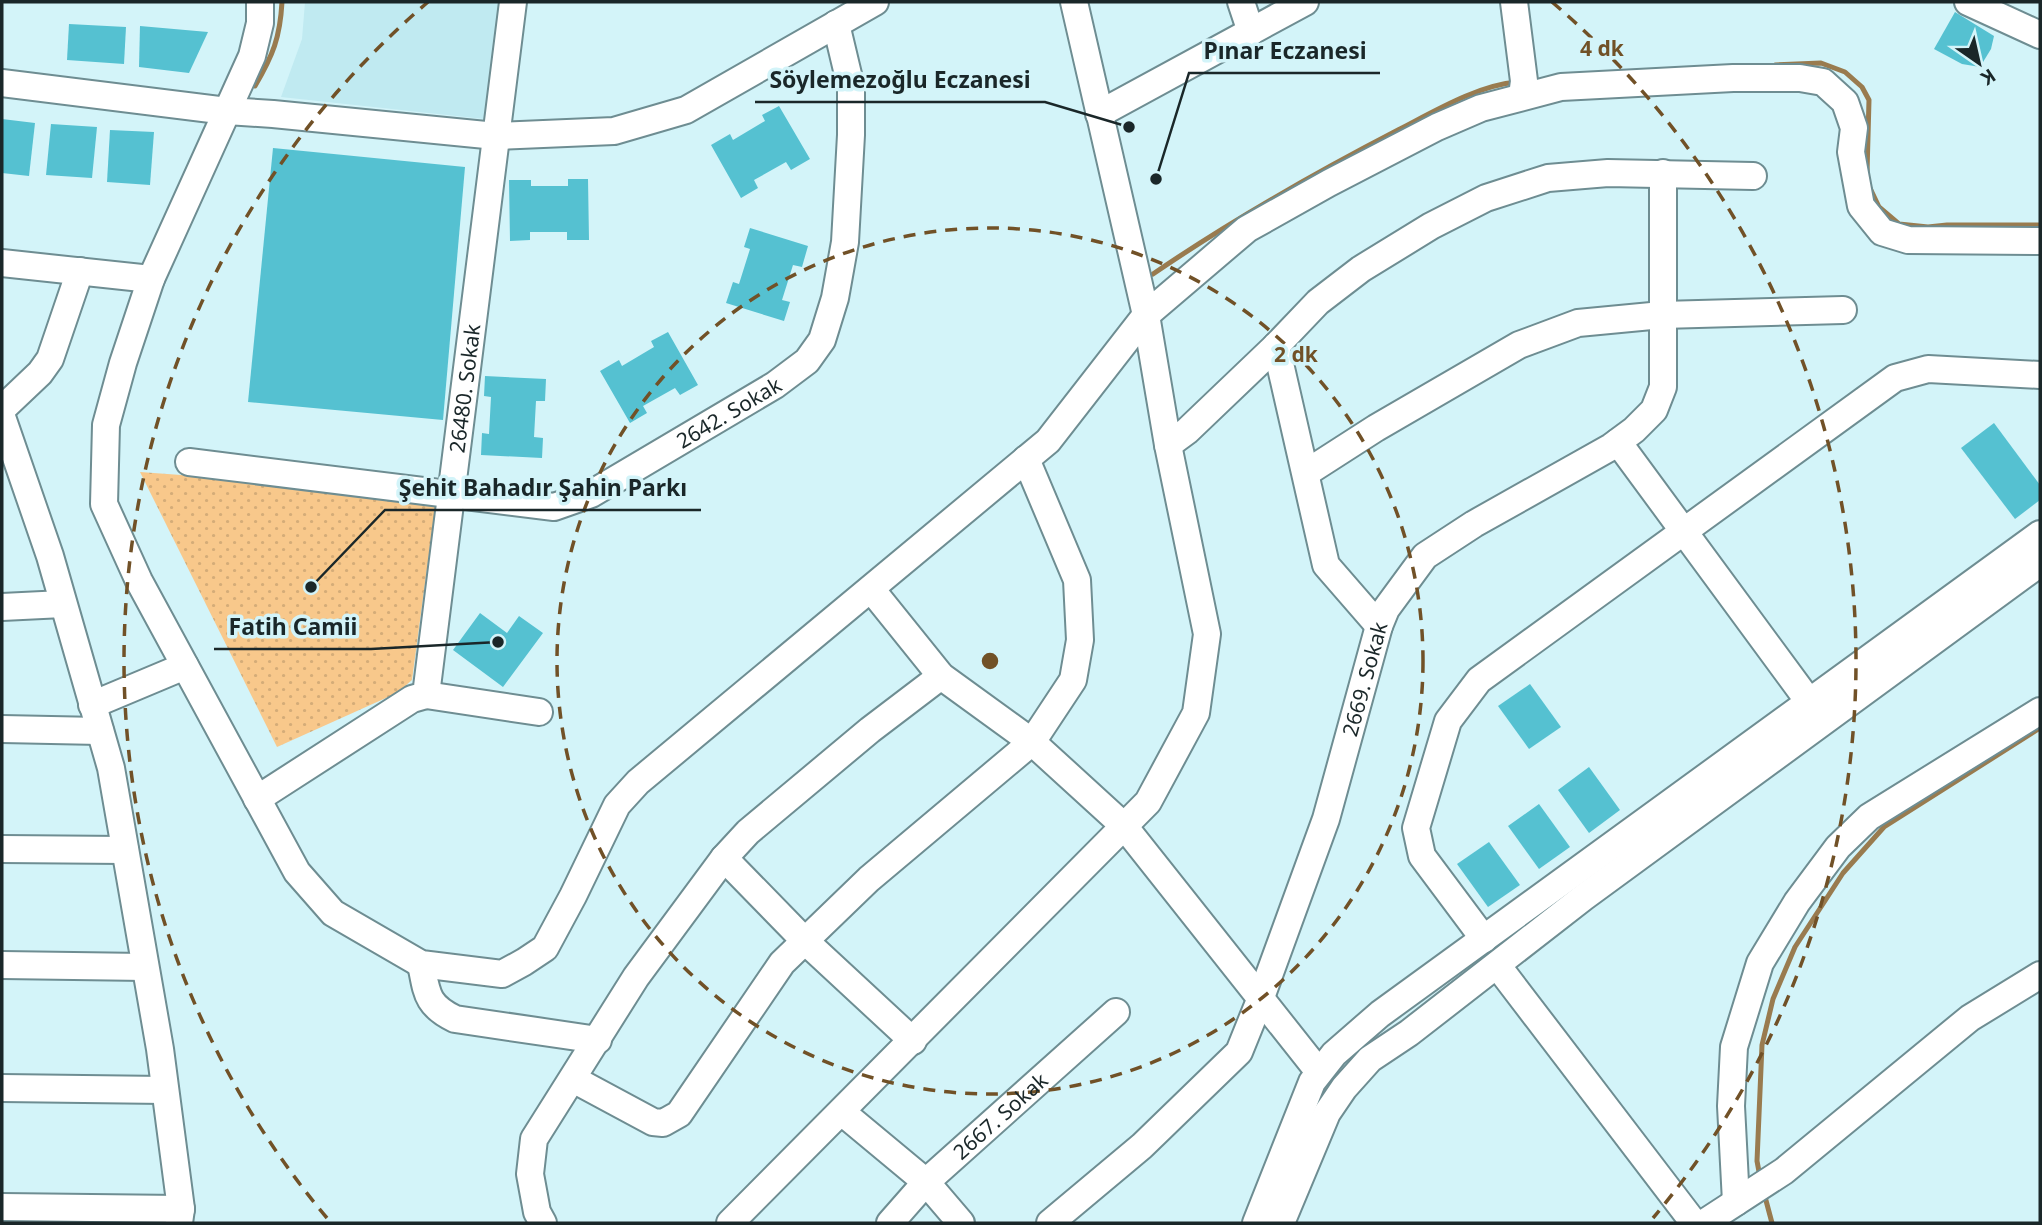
<svg xmlns="http://www.w3.org/2000/svg" width="2042" height="1225" viewBox="0 0 2042 1225" font-family="'Noto Sans',sans-serif">
<style>
.built{fill:#c0eaf1}
.park{fill:url(#park-dots)}
.lines{fill:none;stroke-linecap:round;stroke-linejoin:round}
.stream{stroke:#997b4f;stroke-width:5}
.building{fill:#55c1d1}
.minor-casing{stroke:#6e8d92;stroke-width:30}
.minor{stroke:#fff;stroke-width:26}
.ring{fill:none;stroke:#715127;stroke-width:3.5;stroke-dasharray:12 9}
.labels{text-anchor:middle;dominant-baseline:central;stroke-width:7;stroke-linejoin:round;paint-order:stroke}
.street-label{font-size:21px;fill:#1a2729;stroke:#d3f4f9}
.centre{fill:#715127;stroke:#d3f4f9;stroke-width:3.5}
.ring-label{font-size:21px;text-anchor:middle;font-weight:bold;fill:#715127;stroke:#d3f4f9;stroke-width:7;stroke-linejoin:round;paint-order:stroke}
.leader{fill:none;stroke:#1a2729;stroke-width:2.5}
.callout-dot{fill:#1a2729;stroke:#d3f4f9;stroke-width:2.5}
.callout-label{font-size:23px;text-anchor:middle;font-weight:bold;fill:#1a2729;stroke:#d3f4f9;stroke-width:7;stroke-linejoin:round;paint-order:stroke}
</style>
<defs>
<pattern id="park-dots" width="8" height="8" patternUnits="userSpaceOnUse" patternTransform="scale(1.75)"><rect width="8" height="8" fill="#f8c88b"/><path d="M2 2h.1M6 6h.1" fill="none" stroke="#d4ac78" stroke-width="1.8" stroke-linecap="round"/></pattern>
</defs>
<rect width="100%" height="100%" fill="#d3f4f9"/>
<!-- built -->
<polygon class="built" points="305,2 500,2 484,119 281,97 302,39"/>
<!-- park -->
<polygon class="park" points="140,472 437,494 412,680 397,693 277,747"/>
<g class="lines">
<!-- stream -->
<g class="stream">
<polyline points="1775,65 1821,63 1845,72 1862,87 1869,100 1867,173"/>
<path d="M 255,86 C 273,55 280,38 282,2"/>
<polyline points="1869,186 1879,207 1899,224 1928,227 1947,225 2040,225"/>
<path d="M 1153,274 C 1232,220 1313,174 1398,130 C 1433,112 1478,85 1517,82"/>
<polyline points="1760,1177 1757,1161 1762,1045 1773,999 1795,947 1843,873 1884,827 2040,728"/>
<polyline points="1764,1193 1772,1223"/>
</g>
</g>
<!-- building -->
<g class="building">
<polygon points="1955,12 1994,36 1991,49 1980,67 1962,64 1934,49"/>
<polygon points="69,24 126,27 124,64 67,60"/>
<polygon points="140,26 208,32 189,73 139,67"/>
<polygon points="779,106 810,159 791,170 786,162 754,180 758,188 741,198 711,145 730,134 733,140 765,121 762,115"/>
<polygon points="2,119 35,123 29,176 2,173"/>
<polygon points="51,124 97,127 92,178 46,175"/>
<polygon points="110,130 154,132 150,185 107,182"/>
<polygon points="273,148 465,167 443,420 248,402"/>
<polygon points="568,179 588,179 589,240 567,240 567,232 530,232 530,240 510,241 509,180 531,180 531,186 568,186"/>
<polygon points="750,228 808,246 802,267 793,265 782,300 790,302 784,321 726,303 733,282 739,284 750,249 744,247"/>
<polygon points="668,332 698,385 680,395 675,388 643,406 647,413 630,423 600,371 619,360 622,366 654,347 651,341"/>
<polygon points="485,376 546,379 545,401 536,401 534,437 543,438 542,458 481,455 482,433 489,434 491,397 484,396"/>
<polygon points="1994,423 2040,485 2040,500 2015,519 1961,448"/>
<polygon points="480,613 507,633 519,616 543,633 503,687 453,650"/>
<polygon points="1530,684 1561,727 1529,749 1498,706"/>
<polygon points="1589,767 1620,810 1589,833 1558,790"/>
<polygon points="1539,804 1570,847 1539,869 1508,826"/>
<polygon points="1489,842 1520,885 1488,907 1457,864"/>
</g>
<g class="lines">
<!-- minor casing -->
<g class="minor-casing">
<g id="minor">
<polyline points="260,2 260,23 252,56 151,279 123,363 106,425 104,504 139,581 297,872 333,913 421,964 502,974 524,962 545,948 573,896 617,805 638,782 1048,441 1146,315 1247,229 1329,183 1437,127 1481,108 1561,87 1733,78 1800,78 1823,82 1845,102 1854,128 1851,152 1861,206 1882,232 1908,240 2040,241"/>
<polyline points="1241,2 1251,32"/>
<polyline points="1514,2 1524,81 1522,96"/>
<polyline points="1968,2 2040,35"/>
<polyline points="2,83 227,111 273,114 496,136 614,131 686,110 875,2"/>
<polyline points="1099,114 1305,2"/>
<polyline points="2,263 151,279"/>
<polyline points="1276,346 1326,565 1379,626"/>
<polyline points="2,409 40,373 50,359 80,271"/>
<polyline points="2,417 50,556 111,768 160,1049 181,1209 179,1223"/>
<polyline points="1618,442 1810,703"/>
<polyline points="1168,445 1187,431 1276,346 1318,302 1361,269 1431,226 1486,198 1548,178 1608,173 1753,176"/>
<path id="s1" d="M 189,462 L 554,507 L 591,494 L 775,385 L 807,361 L 822,340 L 835,298 L 845,242 L 851,135 L 851,87 L 836,24"/>
<polyline points="1306,473 1376,428 1519,345 1578,323 1662,315 1843,310"/>
<polyline points="871,589 941,676 1032,742 1124,826 1319,1072"/>
<polyline points="2,607 63,604"/>
<polyline points="426,695 539,712"/>
<polyline points="92,705 185,666"/>
<polyline points="2,729 100,731"/>
<path id="s2" d="M 257,799 L 412,699 L 426,695 L 513,2"/>
<polyline points="2,849 125,850"/>
<polyline points="724,858 804,940 913,1041"/>
<polyline points="1484,939 1422,856 1416,828 1448,721 1479,680 1895,378 1928,369 2040,375"/>
<path d="M 421,964 C 427,993 426,1005 455,1019 L 598,1040"/>
<polyline points="2,965 145,967"/>
<polyline points="1497,965 1694,1223"/>
<polyline points="573,1079 653,1122 663,1123 679,1114 782,963 869,879 1032,742 1073,680 1080,640 1077,580 1026,459"/>
<polyline points="2,1088 165,1090"/>
<polyline points="843,1113 926,1182 961,1223"/>
<polyline points="1736,1202 1731,1106 1734,1047 1760,963 1797,902 1838,847 1869,817 2040,711"/>
<polyline points="2,1207 181,1209"/>
<polyline points="543,1223 537,1212 530,1174 534,1139 636,977 724,858 748,832 870,730 941,676"/>
<polyline points="730,1223 1148,802 1196,713 1207,634 1168,445 1146,315 1074,2"/>
<path id="s3" d="M 890,1223 L 926,1182 L 1116,1012"/>
<path id="s4" d="M 1050,1223 L 1142,1146 L 1239,1052 L 1260,1000 L 1326,819 L 1379,626 L 1386,609 L 1425,556 L 1474,524 L 1611,447 L 1634,430 L 1654,410 L 1663,387 L 1663,173"/>
<polyline points="1256,1223 1312,1082 1334,1054 1380,1014 2040,534"/>
<polyline points="1281,1223 1327,1113 1344,1088 1370,1059 1409,1033 1584,897 2040,563"/>
<polyline points="1704,1223 1784,1171 1970,1018 2040,975"/>
</g>
</g>
<!-- minor -->
<use href="#minor" class="minor"/>
</g>
<!-- distance rings -->
<g class="ring">
<circle cx="990" cy="661" r="433"/>
<path d="M327 1218A866 866 0 0 1 428 2M1552 2A866 866 0 0 1 1653 1218"/>
</g>
<g class="labels">
<!-- street labels -->
<g class="street-label">
<text stroke="none"><textPath href="#s2" startOffset="508">26480. Sokak</textPath></text>
<text stroke="none"><textPath href="#s1" startOffset="567">2642. Sokak</textPath></text>
<text stroke="none"><textPath href="#s4" startOffset="649">2669. Sokak</textPath></text>
<text stroke="none"><textPath href="#s3" startOffset="154">2667. Sokak</textPath></text>
</g>
</g>
<circle cx="990" cy="661" r="10" class="centre"/>
<g class="ring-label">
<text x="1602" y="56">4 dk</text>
<text x="1296" y="362">2 dk</text>
</g>
<!-- callouts -->
<path class="leader" d="M1156 179L1189 73H1380M1129 127L1045 102H755M311 587L385 510H701M498 642L371 649H214"/>
<g class="callout-dot">
<circle cx="1156" cy="179" r="7"/>
<circle cx="1129" cy="127" r="7"/>
<circle cx="311" cy="587" r="7"/>
<circle cx="498" cy="642" r="7"/>
</g>
<g class="callout-label">
<text x="1285" y="59">Pınar Eczanesi</text>
<text x="900" y="88">Söylemezoğlu Eczanesi</text>
<text x="543" y="496">Şehit Bahadır Şahin Parkı</text>
<text x="293" y="635">Fatih Camii</text>
</g>
<!-- border -->
<rect width="2042" height="1225" fill="none" stroke="#1a2729" stroke-width="7"/>
<!-- north arrow -->
<g transform="translate(1979 63) rotate(146)" stroke="#d3f4f9" stroke-width="5" paint-order="stroke">
<path d="M0-5L12 26L0 18L-12 26Z" fill="#1a2729"/>
<text y="-10" font-size="19" font-weight="bold" text-anchor="middle" fill="#1a2729">K</text>
</g>
</svg>
